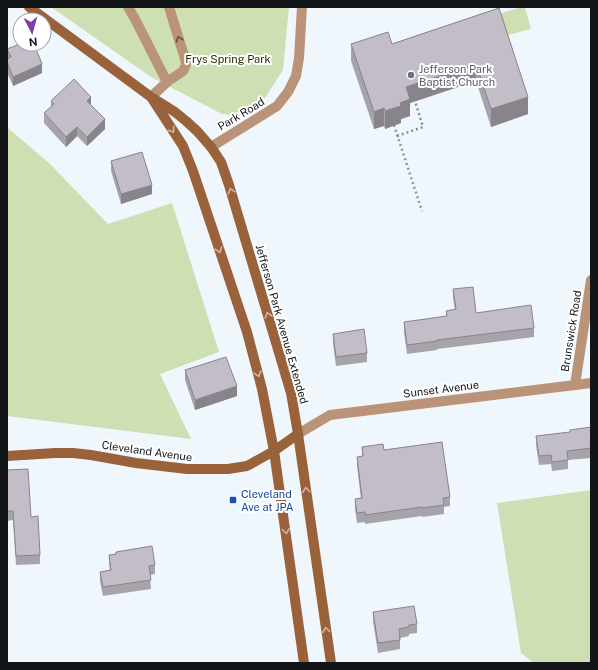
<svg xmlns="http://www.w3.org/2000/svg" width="598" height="670" viewBox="0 0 598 670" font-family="'Public Sans',sans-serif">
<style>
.green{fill:#cedfb4}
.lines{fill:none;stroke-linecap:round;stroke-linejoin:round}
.path{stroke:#8a9094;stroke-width:2.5;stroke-dasharray:2 3;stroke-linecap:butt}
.lane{stroke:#ba9378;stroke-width:10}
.street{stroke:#ba9378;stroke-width:10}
.secondary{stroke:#99623a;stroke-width:10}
.wall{fill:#a7a3ab}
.shaded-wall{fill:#88848b}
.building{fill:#c2bdc7;stroke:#88848b}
.oneway{stroke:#5e4e44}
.oneway2{stroke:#d1b8a6}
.worship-dot{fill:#6b7280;stroke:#fff;stroke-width:1.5}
.transit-dot{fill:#1a4fb4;stroke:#fff;stroke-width:1.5}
.labels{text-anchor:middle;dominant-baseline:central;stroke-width:4;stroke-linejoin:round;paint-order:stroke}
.park-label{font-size:11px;fill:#233009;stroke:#fff}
.worship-label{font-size:11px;fill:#5b616d;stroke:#fff;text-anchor:start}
.street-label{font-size:11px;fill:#131619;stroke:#fff}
.transit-label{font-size:11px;fill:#164399;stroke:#fff;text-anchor:start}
</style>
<rect width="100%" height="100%" fill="#eff7fd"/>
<!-- green -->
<g class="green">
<polygon points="51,7 289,7 283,70 265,98 248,110 233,115 222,114 151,77"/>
<polygon points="522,7 525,7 531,29 504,36 498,14"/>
<polygon points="7,127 50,164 108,224 172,203 219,352 160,374 191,439 7,416 8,333 7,333"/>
<polygon points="591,490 591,663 534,663 521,653 497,503"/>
</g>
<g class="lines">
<!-- path -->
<g class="path">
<polyline points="394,125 422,211"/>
<polyline points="397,136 423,127 415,101"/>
</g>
<!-- lane -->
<g class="lane">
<polyline points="128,7 135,19 167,82"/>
<polyline points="151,97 167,82 183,71 186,65 185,59 169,7"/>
</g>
<!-- street -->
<g class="street">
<polyline points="211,147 277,106 288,92 296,76 299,58 302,7"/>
<polyline points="575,385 591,280"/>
<polyline points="298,434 330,415 591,383"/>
</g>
<!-- secondary -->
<g class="secondary">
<polyline points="29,7 151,97 175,112 186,121 197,131 211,147 221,162 229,185 291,393 298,434 331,663"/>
<polyline points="153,100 183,146 193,171 247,332 262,389 274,451 304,663"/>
<polyline points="7,456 55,453 73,453 91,455 136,463 187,469 228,469 247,466 274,451 298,434"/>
</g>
</g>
<!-- wall -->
<g class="wall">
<polygon points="499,8 528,114 491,127 476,81 410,103 410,116 401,119 401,123 385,129 384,126 374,129 351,61 351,44 392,44"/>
<polygon points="7,49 42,73 13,86 7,72"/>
<polygon points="51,101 91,105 105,129 87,146 77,136 66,147 44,123 44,113 51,107"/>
<polygon points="111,161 152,194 121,204 111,171"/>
<polygon points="453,289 476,313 534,328 534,337 437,349 437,350 407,354 404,332 404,322 446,317 446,311 455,310 453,298"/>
<polygon points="333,334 367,353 367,362 336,366 333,343"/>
<polygon points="185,370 237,396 195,410 185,380"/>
<polygon points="591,427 591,458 568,460 568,469 552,471 551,464 539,465 536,445 536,436 570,432"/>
<polygon points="362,447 384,450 450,497 450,506 444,507 444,514 422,517 422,516 365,524 365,522 357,523 355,509 355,499 361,499 357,466 357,457 362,456"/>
<polygon points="7,470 31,517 40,555 40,564 16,565 13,520 7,521"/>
<polygon points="116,552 155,565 155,574 150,575 151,589 103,596 100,581 100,572 110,570 109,564 109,555 116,554"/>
<polygon points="373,612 417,624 417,633 409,634 409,636 400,638 400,649 378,653 373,621"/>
</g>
<!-- shaded-wall -->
<g class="shaded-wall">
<polygon points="42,64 42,73 13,86 13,77"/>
<polygon points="476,64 476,81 410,103 410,116 401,119 401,123 385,129 385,111 400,103 406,87"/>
<polygon points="91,97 91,106 87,101"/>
<polygon points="528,97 528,114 491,127 491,109"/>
<polygon points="384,108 384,126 374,129 374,112"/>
<polygon points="105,119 105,129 87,146 87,137"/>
<polygon points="77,127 77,136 66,147 66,137"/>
<polygon points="152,185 152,194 121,204 121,194"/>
<polygon points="237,386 237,396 195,410 195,400"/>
</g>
<!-- building -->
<g class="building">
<polygon points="499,8 528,97 491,109 476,64 406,87 410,99 400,103 401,106 385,111 384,108 374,112 351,44 388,32 392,44"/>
<polygon points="20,44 34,44 42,64 13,77 7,62 7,59 11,57 7,49"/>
<polygon points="74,79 91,97 87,101 105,119 87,137 77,127 66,137 44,113 54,104 51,101"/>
<polygon points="142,152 152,185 121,194 111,161"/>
<polygon points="473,287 476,313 531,305 534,328 437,340 437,341 407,345 404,322 447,316 446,311 456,309 453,289"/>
<polygon points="364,329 367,353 336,357 333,334"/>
<polygon points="226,357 237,386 195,400 185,370"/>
<polygon points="591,427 591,448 567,451 568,460 552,462 551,455 539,456 536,436 570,432 570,430"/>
<polygon points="442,442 450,497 443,498 444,505 422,508 422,507 365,515 365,512 357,513 355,499 362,498 357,457 363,456 362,447 383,444 384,450"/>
<polygon points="28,469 31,517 38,516 40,555 16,556 13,511 7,511 7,470"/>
<polygon points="152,546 155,565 149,566 151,580 103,587 100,572 111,570 109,555 116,554 116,552"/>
<polygon points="414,606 417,624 409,625 409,627 399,629 400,640 378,643 373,612"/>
</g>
<!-- one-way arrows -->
<defs><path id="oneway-chevron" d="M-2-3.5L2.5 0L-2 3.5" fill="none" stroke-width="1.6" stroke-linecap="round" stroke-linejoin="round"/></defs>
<use class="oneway" href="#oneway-chevron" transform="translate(179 39) rotate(-107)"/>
<g class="oneway2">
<use href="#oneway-chevron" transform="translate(172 130) rotate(57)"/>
<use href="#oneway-chevron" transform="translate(231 191) rotate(-107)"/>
<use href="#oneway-chevron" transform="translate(219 250) rotate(72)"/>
<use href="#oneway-chevron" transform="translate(268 315) rotate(-107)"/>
<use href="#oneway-chevron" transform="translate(258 374) rotate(74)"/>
<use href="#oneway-chevron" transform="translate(306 490) rotate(-98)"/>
<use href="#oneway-chevron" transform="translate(286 531) rotate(82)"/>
<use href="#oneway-chevron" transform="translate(326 630) rotate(-98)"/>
</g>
<!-- markers -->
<circle class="worship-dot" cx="411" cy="75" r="4"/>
<rect class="transit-dot" x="229" y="496" width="8" height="8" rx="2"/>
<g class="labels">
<!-- park labels -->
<g class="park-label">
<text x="228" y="59">Frys Spring Park</text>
</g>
<!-- worship labels -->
<g class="worship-label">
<text x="419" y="69">Jefferson Park<tspan x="419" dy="13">Baptist Church</tspan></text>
</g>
<!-- street labels -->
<g class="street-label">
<text transform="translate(241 114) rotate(-31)">Park Road</text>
<text transform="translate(282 324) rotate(74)">Jefferson Park Avenue Extended</text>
<text transform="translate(571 331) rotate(-81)">Brunswick Road</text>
<text transform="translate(441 389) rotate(-7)">Sunset Avenue</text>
<text transform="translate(147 451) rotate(8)">Cleveland Avenue</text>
</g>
<!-- transit labels -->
<g class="transit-label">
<text x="241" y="494">Cleveland<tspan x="241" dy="13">Ave at JPA</tspan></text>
</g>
</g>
<!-- border -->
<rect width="598" height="670" fill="none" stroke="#131619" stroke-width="16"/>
<!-- north arrow -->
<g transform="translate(32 32) rotate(174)"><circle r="19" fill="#ffffff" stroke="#a1a2a3"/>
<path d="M0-3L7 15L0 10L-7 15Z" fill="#833bae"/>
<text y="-6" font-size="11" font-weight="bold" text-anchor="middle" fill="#131619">N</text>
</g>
</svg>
